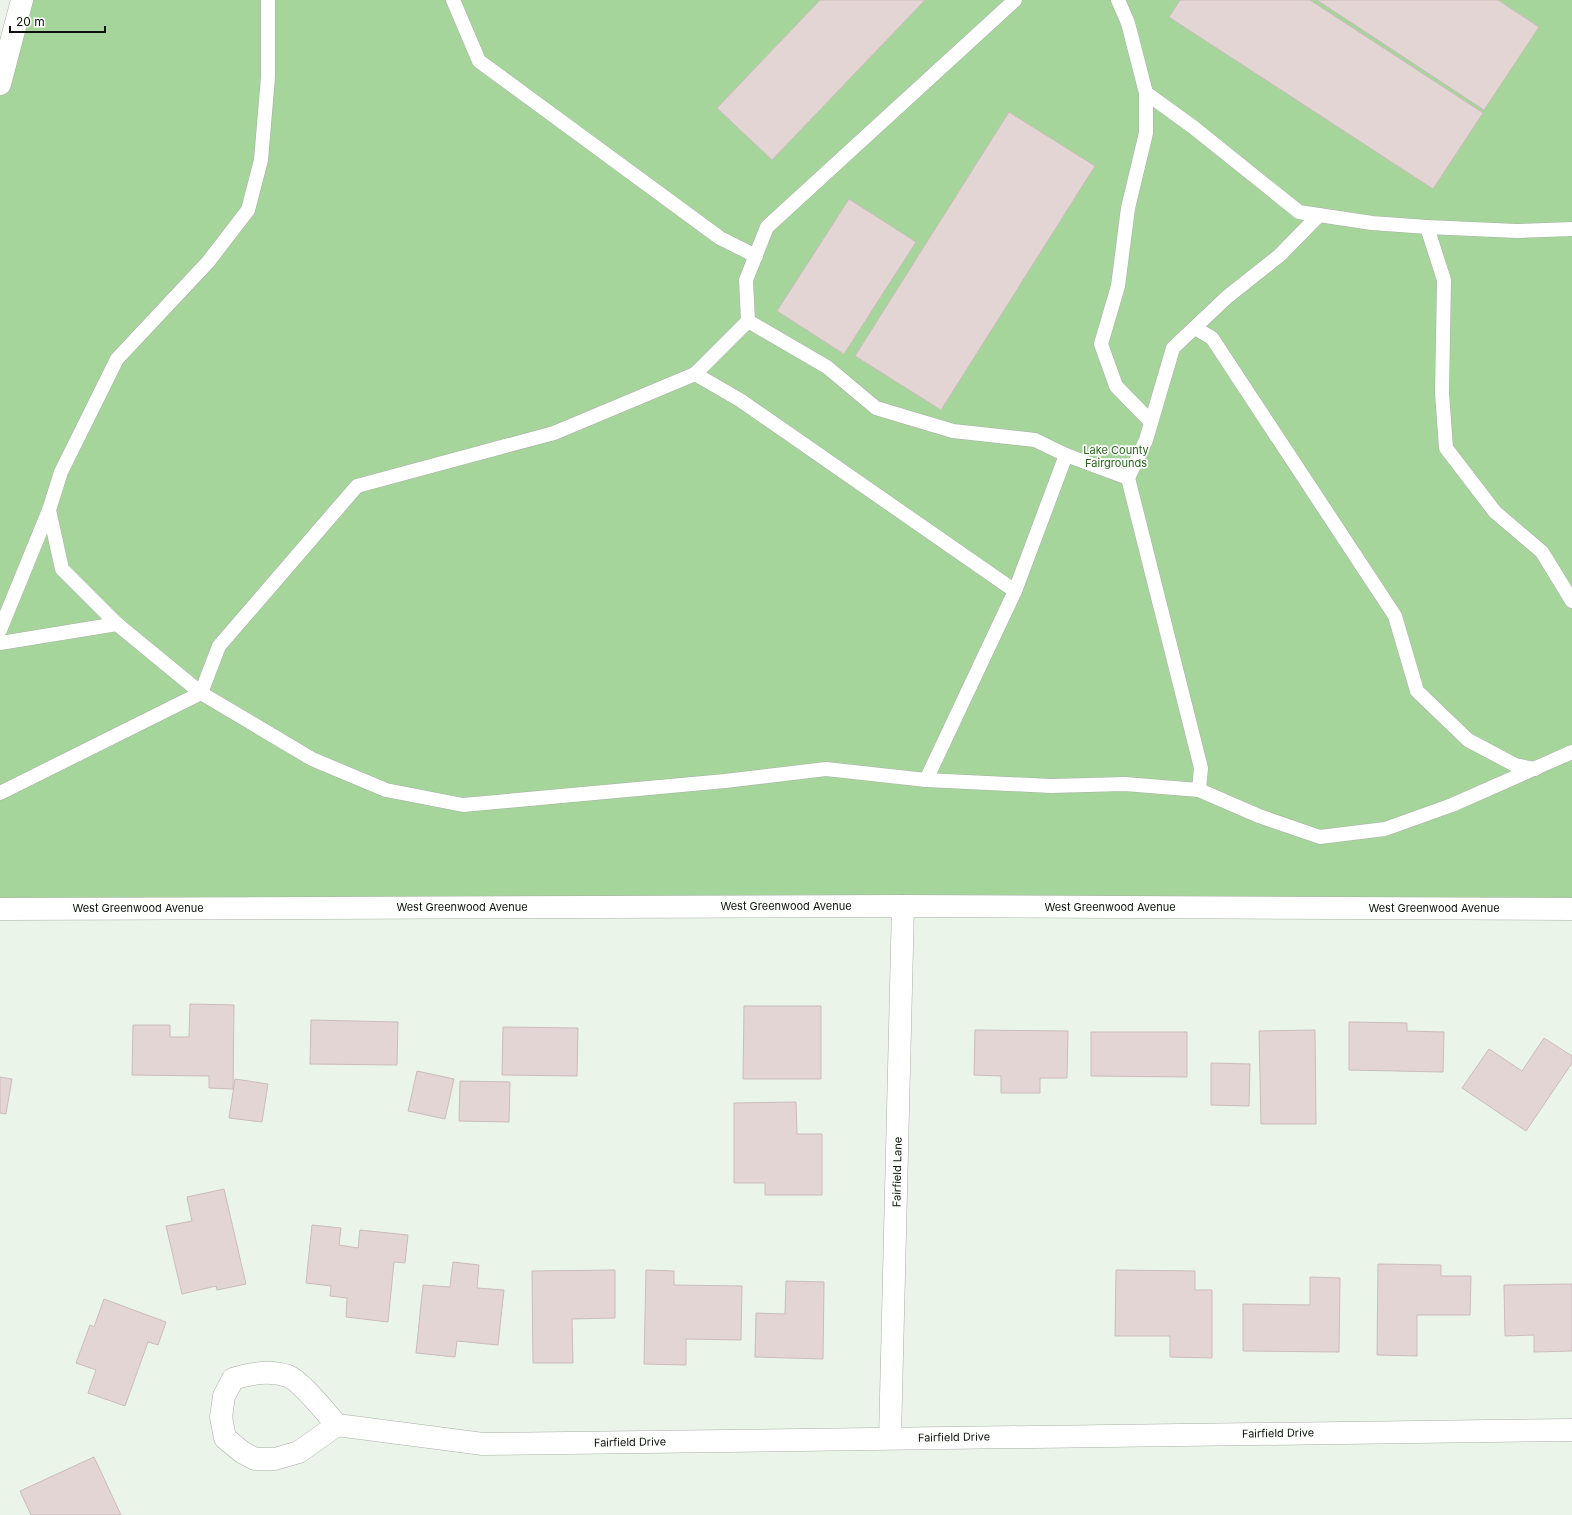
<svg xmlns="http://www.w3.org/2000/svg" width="1572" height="1515" viewBox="0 0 1572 1515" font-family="Inter,sans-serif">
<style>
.green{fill:#a6d59b}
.building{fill:#e4d5d5;stroke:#cbbcbc}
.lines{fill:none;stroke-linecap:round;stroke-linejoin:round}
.service-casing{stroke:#a7b0a5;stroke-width:15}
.minor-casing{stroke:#a7b0a5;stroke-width:23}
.service{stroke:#fff;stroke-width:14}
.minor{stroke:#fff;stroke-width:22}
.labels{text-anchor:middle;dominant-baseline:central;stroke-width:3.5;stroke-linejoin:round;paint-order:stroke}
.park-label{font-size:11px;fill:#29641b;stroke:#fdfffc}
.street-label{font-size:11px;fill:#0d100c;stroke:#fdfffc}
</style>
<rect width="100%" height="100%" fill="#ebf4e9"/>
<!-- green -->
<polygon class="green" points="22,0 1572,0 1572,913 0,910 0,84"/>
<!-- building -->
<g class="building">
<polygon points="820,0 925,0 772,160 717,108"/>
<polygon points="1180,0 1310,0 1483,113 1433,189 1169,17"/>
<polygon points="1317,0 1498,0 1539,27 1484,110"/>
<polygon points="1009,112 1095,166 941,410 855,356"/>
<polygon points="849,199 916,242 844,354 777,311"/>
<polygon points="190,1004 234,1005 233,1089 209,1088 209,1076 132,1075 133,1025 170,1025 170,1037 189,1037"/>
<polygon points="744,1006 821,1006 821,1079 743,1079"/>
<polygon points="311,1020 398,1022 397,1065 310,1064"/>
<polygon points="1349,1022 1407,1023 1407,1031 1444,1032 1443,1072 1349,1070"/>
<polygon points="503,1027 578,1028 577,1076 502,1075"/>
<polygon points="975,1030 1068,1031 1067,1078 1040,1078 1040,1093 1001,1093 1001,1076 974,1075"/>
<polygon points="1315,1030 1316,1124 1261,1124 1259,1031"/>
<polygon points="1091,1032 1187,1032 1187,1077 1091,1076"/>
<polygon points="1544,1038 1572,1056 1572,1063 1526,1131 1462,1088 1489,1049 1522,1071"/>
<polygon points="1211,1063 1250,1064 1249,1106 1211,1105"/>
<polygon points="417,1071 454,1079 445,1119 408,1111"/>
<polygon points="0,1077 12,1079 6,1114 0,1113"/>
<polygon points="235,1079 268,1084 262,1122 229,1118"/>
<polygon points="460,1081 510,1082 509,1122 459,1121"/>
<polygon points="796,1102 797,1134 822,1134 822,1195 765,1195 765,1183 734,1183 734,1103"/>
<polygon points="224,1189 246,1284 217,1290 216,1286 182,1294 166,1226 192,1221 187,1197"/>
<polygon points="312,1225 341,1228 339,1245 358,1248 360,1230 408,1235 405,1263 394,1262 388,1322 346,1317 347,1298 330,1296 331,1286 306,1283"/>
<polygon points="453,1262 479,1265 477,1288 504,1290 498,1345 457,1341 455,1357 416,1353 423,1285 450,1287"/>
<polygon points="1378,1264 1441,1265 1441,1276 1471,1276 1470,1315 1417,1315 1417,1356 1377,1355"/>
<polygon points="615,1270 615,1318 572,1319 573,1363 533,1363 532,1271"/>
<polygon points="646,1270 674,1271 674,1285 742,1286 741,1340 686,1339 686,1365 644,1364"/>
<polygon points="1116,1270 1195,1271 1195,1290 1212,1290 1212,1358 1170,1357 1170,1336 1115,1336"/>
<polygon points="1310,1277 1340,1278 1339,1352 1243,1351 1243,1304 1310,1305"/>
<polygon points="786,1281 824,1282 823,1359 755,1357 756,1313 785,1314"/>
<polygon points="1572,1284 1572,1351 1534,1352 1534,1335 1505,1336 1504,1285"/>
<polygon points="104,1299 166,1322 158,1345 148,1342 125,1406 88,1393 96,1370 76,1363 90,1325 94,1327"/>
<polygon points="94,1457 121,1515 31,1515 20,1491"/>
</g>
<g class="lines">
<!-- service casing -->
<g class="service-casing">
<g id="service">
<polyline points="268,0 268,77 261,160 248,210 208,262 117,359 61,472 49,510 62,569 117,624 201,693 312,759 386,790 463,805 725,781 826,769 926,780 1051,786 1125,784 1199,790 1259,816 1320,837 1385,829 1452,805 1572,752"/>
<polyline points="453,0 479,61 720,238 756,256"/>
<polyline points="1118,0 1128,23 1146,93 1193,127 1299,212 1372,223 1427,227 1517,231 1572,229"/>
<polyline points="1146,93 1146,133 1128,208 1118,286 1101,344 1116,386 1151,422"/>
<polyline points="1427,227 1444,280 1442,393 1446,448 1495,512 1542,552 1572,601"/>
<polyline points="748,321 746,280 767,227 1015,0"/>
<polyline points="1195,328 1212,338 1395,616 1417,691 1468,740 1515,765 1535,769"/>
<polyline points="695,374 748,321 827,367 876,408 953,431 1035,440 1066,455"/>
<polyline points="1128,478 1146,440 1173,348 1227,297 1280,255 1319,215"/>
<polyline points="1015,591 1066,455 1128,478 1201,768 1199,790"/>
<polyline points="0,630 49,510"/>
<polyline points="0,643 117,624"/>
<polyline points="0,793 201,693 219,646 357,486 554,433 695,374 740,400 1015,591 926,780"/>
</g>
</g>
<!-- minor casing -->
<g class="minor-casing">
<g id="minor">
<polyline points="0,84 22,0"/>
<polyline points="0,909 903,906 1572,909"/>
<path d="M 337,1425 L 299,1452 L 275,1459 L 255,1459 L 242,1452 L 225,1438 L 221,1417 L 224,1396 L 233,1379 C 251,1373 270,1370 288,1376 C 301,1381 327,1414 337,1425 L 483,1444 L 1572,1430"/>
<polyline points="890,1438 903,906"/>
</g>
</g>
<!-- service -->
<use href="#service" class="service"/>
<!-- minor -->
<use href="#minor" class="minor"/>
</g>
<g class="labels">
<!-- park labels -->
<g class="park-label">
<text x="1116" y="450">Lake County<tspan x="1116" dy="13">Fairgrounds</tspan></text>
</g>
<!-- street labels -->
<g class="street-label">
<text x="786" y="906">West Greenwood Avenue</text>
<text x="462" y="907">West Greenwood Avenue</text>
<text x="1110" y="907">West Greenwood Avenue</text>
<text x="138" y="908">West Greenwood Avenue</text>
<text x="1434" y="908">West Greenwood Avenue</text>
<text transform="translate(897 1172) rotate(-89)">Fairfield Lane</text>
<text transform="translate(1278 1433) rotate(-1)">Fairfield Drive</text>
<text transform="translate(954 1437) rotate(-1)">Fairfield Drive</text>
<text transform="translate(630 1442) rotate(-1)">Fairfield Drive</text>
</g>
</g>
<!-- scale -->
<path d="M10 26v6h95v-6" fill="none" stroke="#0d100c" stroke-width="2"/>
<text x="16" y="26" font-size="12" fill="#0d100c" stroke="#fdfffc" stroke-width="3" paint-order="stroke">20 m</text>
</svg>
